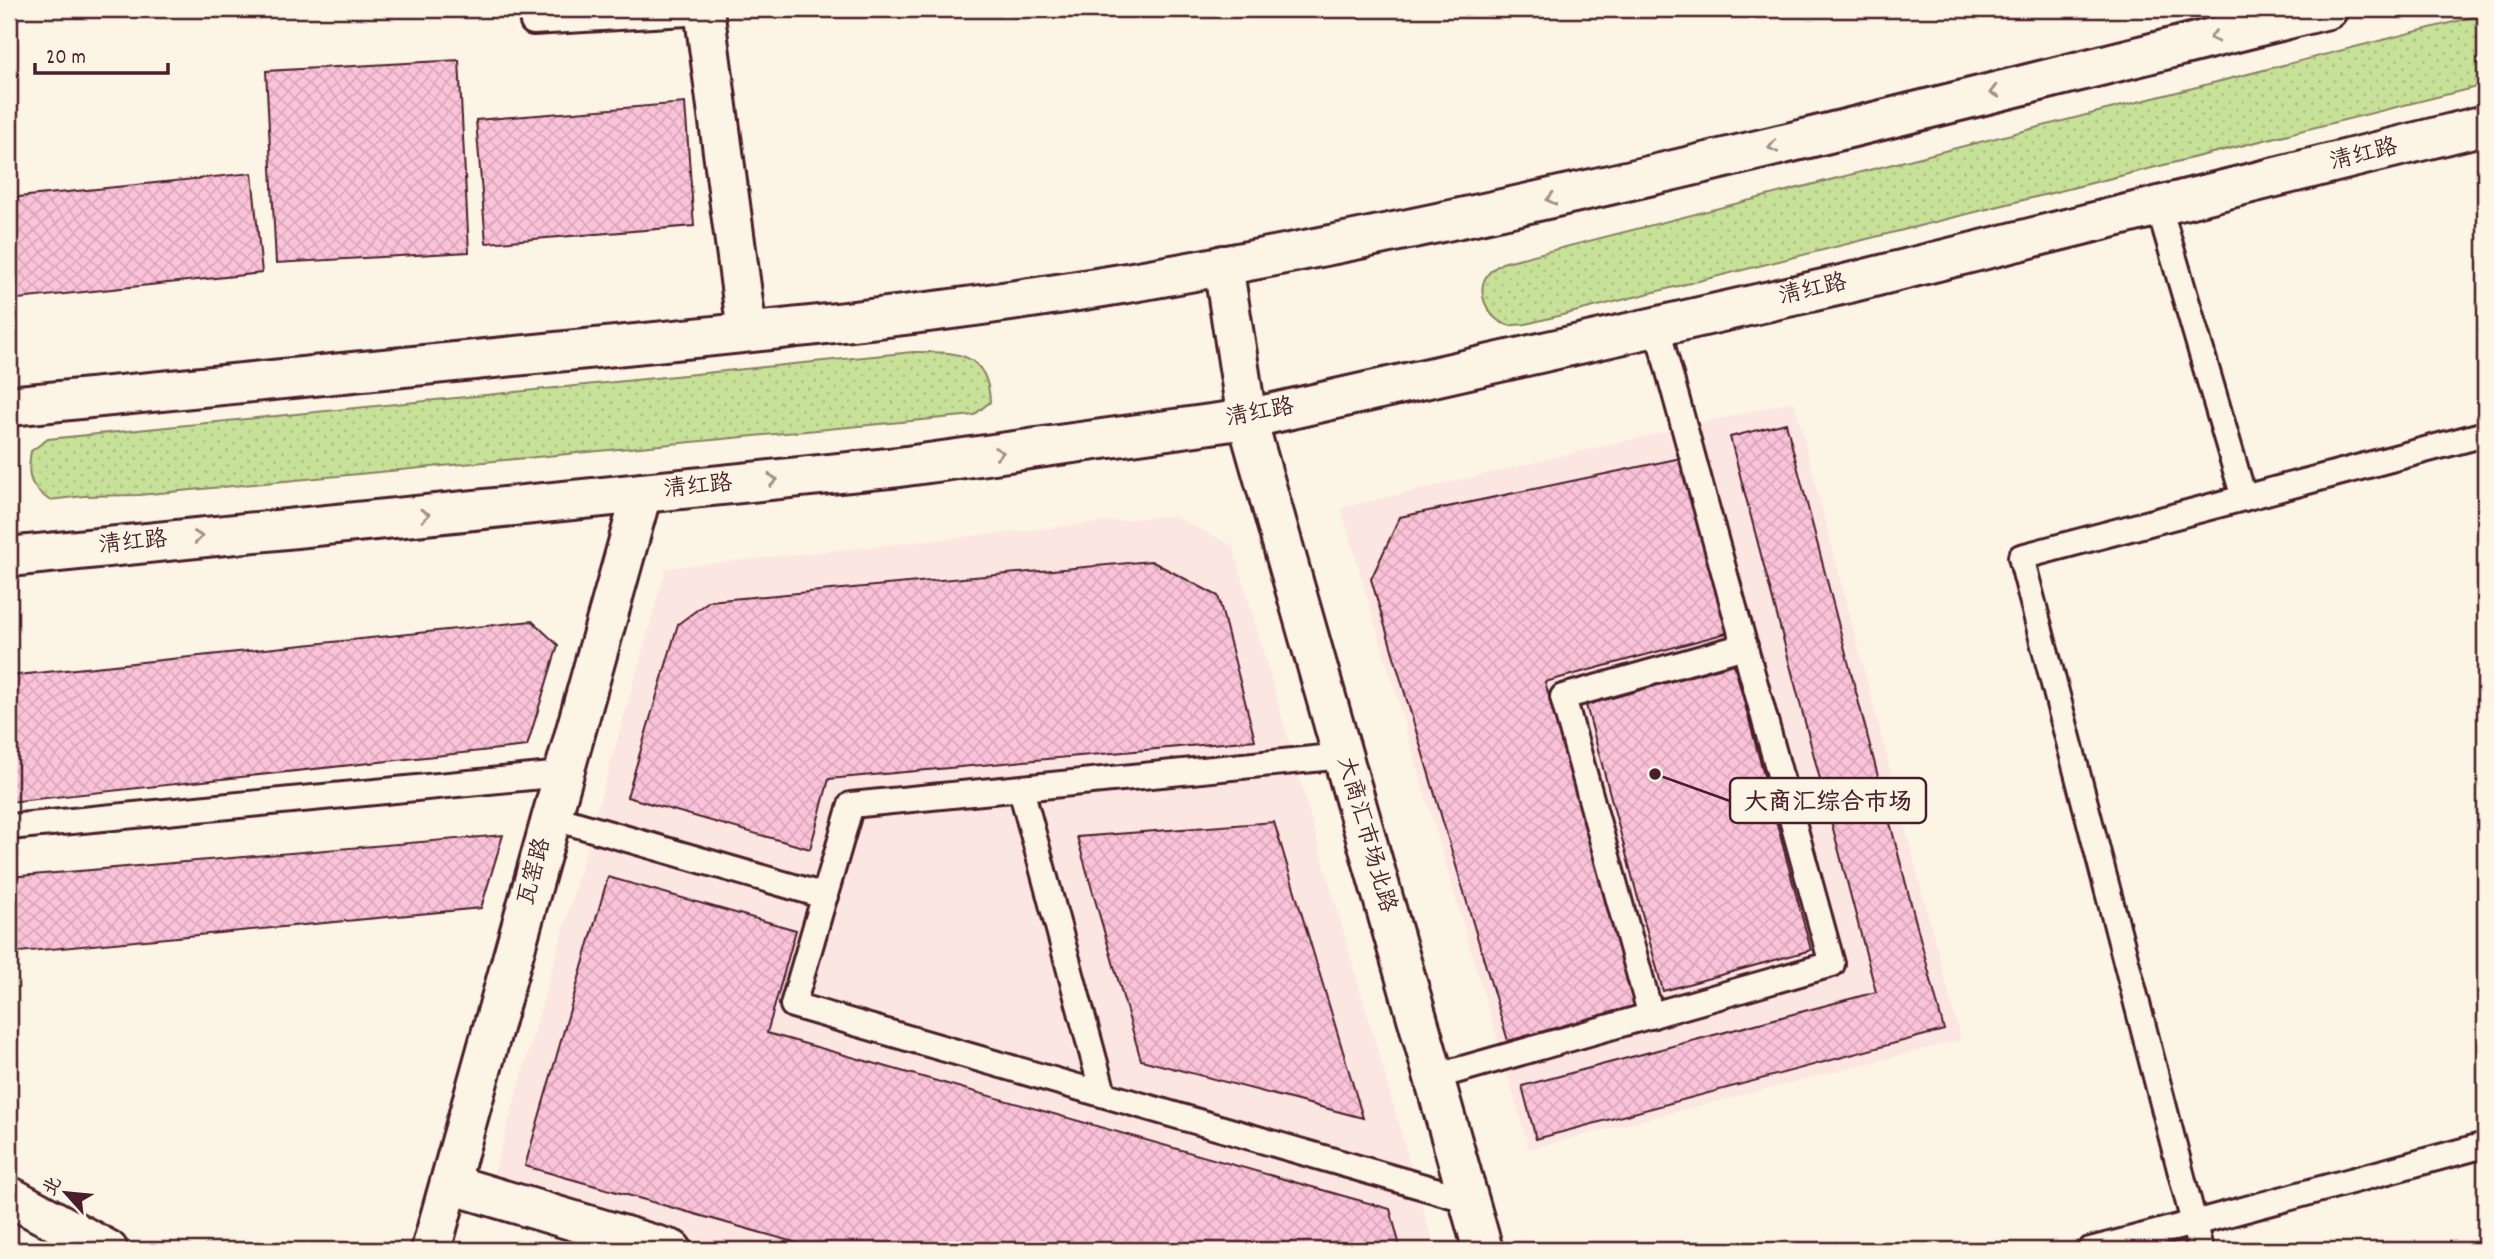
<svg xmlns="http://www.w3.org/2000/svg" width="2494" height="1259" viewBox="0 0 2494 1259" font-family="Dekko,'LXGW WenKai TC',sans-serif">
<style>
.built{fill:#fce6e1}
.grass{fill:url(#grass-dots);stroke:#888062;stroke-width:2}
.building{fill:url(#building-cross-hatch);stroke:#4a1f2b;stroke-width:2}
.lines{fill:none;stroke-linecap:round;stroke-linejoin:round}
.service-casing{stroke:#4a1f2b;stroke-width:30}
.minor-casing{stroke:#4a1f2b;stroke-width:44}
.secondary-casing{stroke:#4a1f2b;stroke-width:44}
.service{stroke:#fcf5e5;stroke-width:24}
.minor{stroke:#fcf5e5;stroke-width:38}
.secondary{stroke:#fcf5e5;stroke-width:38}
.oneway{stroke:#a38a88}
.labels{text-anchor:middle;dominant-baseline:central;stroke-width:5;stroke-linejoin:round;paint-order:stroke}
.street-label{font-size:23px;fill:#4a1f2b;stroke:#fcf5e5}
.leader{fill:none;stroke:#4a1f2b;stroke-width:2.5}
.callout-dot{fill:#4a1f2b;stroke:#fcf5e5;stroke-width:2.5}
.callout{fill:#fcf5e5;stroke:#4a1f2b;stroke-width:2.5}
.callout-label{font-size:24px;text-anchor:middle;font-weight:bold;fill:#4a1f2b}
</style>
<defs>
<pattern id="grass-dots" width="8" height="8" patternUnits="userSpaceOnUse" patternTransform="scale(1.75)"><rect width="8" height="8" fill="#c7e198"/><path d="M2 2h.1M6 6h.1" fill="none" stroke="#acc183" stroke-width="1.8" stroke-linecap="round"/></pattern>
<pattern id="building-cross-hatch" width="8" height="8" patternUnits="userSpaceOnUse" patternTransform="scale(1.75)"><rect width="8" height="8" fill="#fbc3d9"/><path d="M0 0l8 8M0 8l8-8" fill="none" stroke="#d9a7ba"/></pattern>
</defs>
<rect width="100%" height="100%" fill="#fcf5e5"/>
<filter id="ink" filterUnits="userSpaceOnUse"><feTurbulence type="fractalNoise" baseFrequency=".0143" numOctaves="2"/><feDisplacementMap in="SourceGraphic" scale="14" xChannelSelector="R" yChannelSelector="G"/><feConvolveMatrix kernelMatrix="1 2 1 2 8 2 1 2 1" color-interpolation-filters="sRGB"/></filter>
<g filter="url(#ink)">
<!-- built -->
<g class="built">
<polygon points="1794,401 1961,1040 1529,1149 1341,508"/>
<polygon points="1172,515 1233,546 1435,1250 729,1250 492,1180 666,568"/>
</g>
<!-- grass -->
<g class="grass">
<path d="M 2485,14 L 2485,85 L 1526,324 C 1521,324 1513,326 1508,325 C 1491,321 1480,300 1483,284 C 1486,273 1494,268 1502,263 Z"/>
<path d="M 913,352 C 954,352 988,350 990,402 L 974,415 L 139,495 L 84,496 L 49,500 C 28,485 27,476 31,451 L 48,439 Z"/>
</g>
<!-- building -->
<g class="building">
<polygon points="459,60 469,252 276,263 266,71"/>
<polygon points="685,103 694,226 486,243 476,120"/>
<polygon points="252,173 262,273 9,300 9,198"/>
<polygon points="1786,423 1944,1030 1536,1139 1522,1086 1876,992 1730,437"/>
<polygon points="1686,457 1734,631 1545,682 1637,1005 1508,1041 1371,579 1400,517"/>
<polygon points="1151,561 1218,596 1255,740 829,779 810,849 627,797 678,624 709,601"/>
<polygon points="532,621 558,645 527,746 9,802 9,676"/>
<polygon points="1734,664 1811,950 1663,991 1586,705"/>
<polygon points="1274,822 1363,1118 1141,1060 1077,837"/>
<polygon points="503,835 481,908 9,953 9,877"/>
<polygon points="608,877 796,930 767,1033 1390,1209 1401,1250 822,1250 525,1166"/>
</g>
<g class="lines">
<!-- service casing -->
<g class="service-casing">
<g id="service">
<polyline points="533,22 704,12"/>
<polyline points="2159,207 2244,498"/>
<polyline points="2485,434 2021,557 2194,1223 2485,1145"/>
<polyline points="1343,756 851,805 793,1005 1469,1200"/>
<polyline points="1021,789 1103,1093"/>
<polyline points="551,817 825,896"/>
<polyline points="9,827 563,774"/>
<polyline points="1651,1016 1563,697 1745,646"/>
<polyline points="1434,1077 1832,964 1657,328"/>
<polyline points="2090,1250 2194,1223 2200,1250"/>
</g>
</g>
<!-- minor casing -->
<g class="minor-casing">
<g id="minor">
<polyline points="704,9 747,332"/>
<polyline points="1247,419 1483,1250"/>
<polyline points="450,1184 672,1250"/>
<polyline points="9,1196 108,1250"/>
<polyline points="431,1250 642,493"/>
</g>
</g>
<!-- secondary casing -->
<g class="secondary-casing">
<g id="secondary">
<polyline points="1223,265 1247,419"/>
<path d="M 9,406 C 201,387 394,368 586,349 C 767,331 948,313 1127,283 C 1532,213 1930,108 2328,9"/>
<polyline points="9,557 899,467 1247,419 1841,285 2485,125"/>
</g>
</g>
<!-- service -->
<use href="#service" class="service"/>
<!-- minor -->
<use href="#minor" class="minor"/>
<!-- secondary -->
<use href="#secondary" class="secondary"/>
</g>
<!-- one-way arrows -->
<defs><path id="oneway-chevron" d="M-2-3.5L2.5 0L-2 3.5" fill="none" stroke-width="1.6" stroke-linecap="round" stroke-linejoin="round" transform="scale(1.75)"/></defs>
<g class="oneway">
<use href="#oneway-chevron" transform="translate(2214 37) rotate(166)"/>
<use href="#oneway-chevron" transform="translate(1994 92) rotate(166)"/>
<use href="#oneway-chevron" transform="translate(1773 147) rotate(167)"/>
<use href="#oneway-chevron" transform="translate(1551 199) rotate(167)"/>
<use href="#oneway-chevron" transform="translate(999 453) rotate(-8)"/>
<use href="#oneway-chevron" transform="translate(773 480) rotate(-6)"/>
<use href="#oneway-chevron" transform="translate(425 515) rotate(-6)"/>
<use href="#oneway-chevron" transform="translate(198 537) rotate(-6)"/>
</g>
</g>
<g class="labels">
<!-- street labels -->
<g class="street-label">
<text transform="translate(2364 156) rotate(-14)">清红路</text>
<text transform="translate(1813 291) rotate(-13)">清红路</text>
<text transform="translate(1260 414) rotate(-11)">清红路</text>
<text transform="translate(698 488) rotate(-6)">清红路</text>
<text transform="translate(133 544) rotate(-6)">清红路</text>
<text transform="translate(1365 835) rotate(74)">大商汇市场北路</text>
<text transform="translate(536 872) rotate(-75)">瓦窑路</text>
</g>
</g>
<!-- callouts -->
<path class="leader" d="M1655 774L1730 801"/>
<circle class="callout-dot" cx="1655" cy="774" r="7"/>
<rect class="callout" x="1730" y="778" width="196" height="45" rx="7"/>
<g class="callout-label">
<text x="1828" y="809">大商汇综合市场</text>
</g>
<!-- margin -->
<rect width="2494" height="1259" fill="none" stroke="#fcf5e5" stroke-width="35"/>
<rect x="18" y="18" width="2459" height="1224" fill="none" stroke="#4a1f2b" stroke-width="2.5" filter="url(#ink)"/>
<!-- north arrow -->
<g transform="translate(66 1193) rotate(297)" stroke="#fcf5e5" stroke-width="5" paint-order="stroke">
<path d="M0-5L12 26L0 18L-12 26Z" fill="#4a1f2b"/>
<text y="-10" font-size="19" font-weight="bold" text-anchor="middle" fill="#4a1f2b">北</text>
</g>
<!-- scale -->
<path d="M35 63v10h133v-10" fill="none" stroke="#4a1f2b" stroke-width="3.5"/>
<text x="46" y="63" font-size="21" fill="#4a1f2b" stroke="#fcf5e5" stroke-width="5" paint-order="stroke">20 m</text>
</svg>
